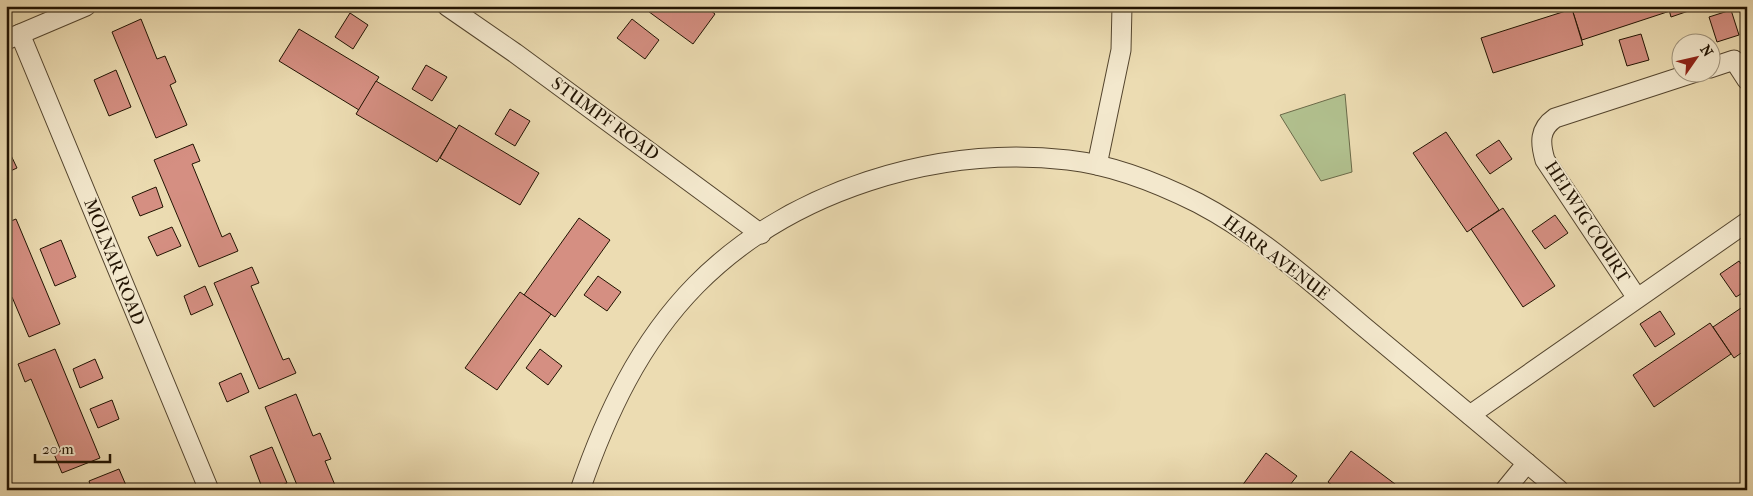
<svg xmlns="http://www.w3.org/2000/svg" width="1753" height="496" viewBox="0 0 1753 496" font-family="'IM FELL French Canon',serif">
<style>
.green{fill:#b2c290;stroke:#6a6a49}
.building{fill:#d58f82;stroke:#211302}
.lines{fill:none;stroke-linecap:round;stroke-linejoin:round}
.street-casing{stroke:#54452e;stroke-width:21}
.street{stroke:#f3e8cd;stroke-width:19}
.labels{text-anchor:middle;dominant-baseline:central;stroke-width:4;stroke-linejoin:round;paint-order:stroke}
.street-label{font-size:18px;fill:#211302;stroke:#f3e8cd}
</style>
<rect width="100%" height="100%" fill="#ecdcb2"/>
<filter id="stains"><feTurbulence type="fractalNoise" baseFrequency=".004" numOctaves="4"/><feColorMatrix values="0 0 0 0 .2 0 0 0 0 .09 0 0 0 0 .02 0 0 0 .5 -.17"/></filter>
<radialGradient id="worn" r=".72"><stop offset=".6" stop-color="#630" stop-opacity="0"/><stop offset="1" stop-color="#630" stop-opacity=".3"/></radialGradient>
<!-- green -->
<polygon class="green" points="1345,94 1352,172 1321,181 1280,115"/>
<!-- building -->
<g class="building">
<polygon points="641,6 705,6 715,14 693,44"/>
<polygon points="1571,6 1668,6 1670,11 1582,40"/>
<polygon points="1668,6 1703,6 1671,17"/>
<polygon points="1572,9 1583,45 1493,73 1481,38"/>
<polygon points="1731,10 1739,35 1717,42 1709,17"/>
<polygon points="350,13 368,25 353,49 335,37"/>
<polygon points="141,19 157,59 165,56 176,82 170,85 187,125 156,138 112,32"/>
<polygon points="632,19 659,40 645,59 617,38"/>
<polygon points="299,29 379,77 359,110 279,61"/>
<polygon points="1641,34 1649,60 1627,66 1619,40"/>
<polygon points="426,65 447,77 432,101 412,89"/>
<polygon points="116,70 131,107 109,116 94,80"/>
<polygon points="376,81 457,129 437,162 356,114"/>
<polygon points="510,109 530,121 515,146 495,134"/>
<polygon points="459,125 539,173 520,205 440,158"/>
<polygon points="1446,132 1499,210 1467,232 1413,153"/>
<polygon points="1499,140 1512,159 1490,174 1476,155"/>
<polygon points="193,144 200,161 192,164 222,237 230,233 238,251 199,267 154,160"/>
<polygon points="8,149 17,168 6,173 6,150"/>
<polygon points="156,187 163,207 140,216 132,197"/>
<polygon points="1503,208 1555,286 1523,307 1471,229"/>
<polygon points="1555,215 1568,233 1545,249 1532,231"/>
<polygon points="579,218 610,240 555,317 524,295"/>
<polygon points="16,219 60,324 29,337 12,297 6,299 6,223"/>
<polygon points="172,227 181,246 157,256 148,237"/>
<polygon points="61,240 76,277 55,286 40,249"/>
<polygon points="1739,261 1747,272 1747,290 1736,297 1720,274"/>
<polygon points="252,267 259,283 251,286 283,360 289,358 296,373 259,389 214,283"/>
<polygon points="598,276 621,292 607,311 584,295"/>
<polygon points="205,286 213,305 191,315 184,296"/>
<polygon points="520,292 551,314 497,390 465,368"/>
<polygon points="1747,304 1747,349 1734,358 1713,327"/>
<polygon points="1660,311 1675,334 1655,347 1640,324"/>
<polygon points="1710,323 1731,354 1654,407 1633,375"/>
<polygon points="55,349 100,458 62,473 54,454 61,451 31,379 25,382 18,364"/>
<polygon points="540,349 562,366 548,385 526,368"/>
<polygon points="95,359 103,378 80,388 73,369"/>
<polygon points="241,373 249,392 227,402 219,383"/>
<polygon points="296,394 313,436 320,433 331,459 325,461 337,490 299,490 265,407"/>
<polygon points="112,400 119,419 98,428 90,409"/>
<polygon points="272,447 287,483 272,490 263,490 250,456"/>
<polygon points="1351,451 1403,490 1338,490 1328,482"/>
<polygon points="1266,453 1297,476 1286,490 1239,490"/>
<polygon points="119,469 128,490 92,490 89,481"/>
</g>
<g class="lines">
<!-- street casing -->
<g class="street-casing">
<g id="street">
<polyline points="447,6 515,53 761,234"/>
<polyline points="20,34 209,490"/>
<polyline points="6,40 86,6"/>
<polyline points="1710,68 1734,60 1747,80"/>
<polyline points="1097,165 1121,50 1122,6"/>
<path d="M 1637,298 L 1545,160 C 1540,143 1539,129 1555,118 L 1696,72"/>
<polyline points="1470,415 1747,222"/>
<path d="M 580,490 C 606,415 639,343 696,285 C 790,190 937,145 1068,160 C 1113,165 1158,183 1198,203 C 1259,235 1311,282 1363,326 C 1428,380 1494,435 1559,490"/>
<polyline points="1505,490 1527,463"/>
</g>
</g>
<!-- street -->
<use href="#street" class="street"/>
</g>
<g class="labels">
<!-- street labels -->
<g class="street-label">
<text transform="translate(605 119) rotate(36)">STUMPF ROAD</text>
<text transform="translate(1587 222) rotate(57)">HELWIG COURT</text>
<text transform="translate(1276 258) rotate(37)">HARR AVENUE</text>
<text transform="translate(114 262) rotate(68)">MOLNAR ROAD</text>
</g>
</g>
<!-- margin -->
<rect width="1753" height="496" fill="none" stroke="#ecdcb2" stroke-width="25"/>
<rect x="8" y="8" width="1738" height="481" fill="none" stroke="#211302" stroke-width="2.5"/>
<rect x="12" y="12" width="1728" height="471" fill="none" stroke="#211302"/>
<!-- north arrow -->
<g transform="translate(1696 58) rotate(56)"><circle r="24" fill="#f3e8cd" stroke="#9f937c"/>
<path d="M0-4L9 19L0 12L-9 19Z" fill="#8f2418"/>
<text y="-8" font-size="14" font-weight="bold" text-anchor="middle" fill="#211302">N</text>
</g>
<!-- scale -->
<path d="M35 454v8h75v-8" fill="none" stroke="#211302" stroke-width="2.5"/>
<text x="42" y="454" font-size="15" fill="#211302" stroke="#f3e8cd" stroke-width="4" paint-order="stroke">20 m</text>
<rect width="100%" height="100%" filter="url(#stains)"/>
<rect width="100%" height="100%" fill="url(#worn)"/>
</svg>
